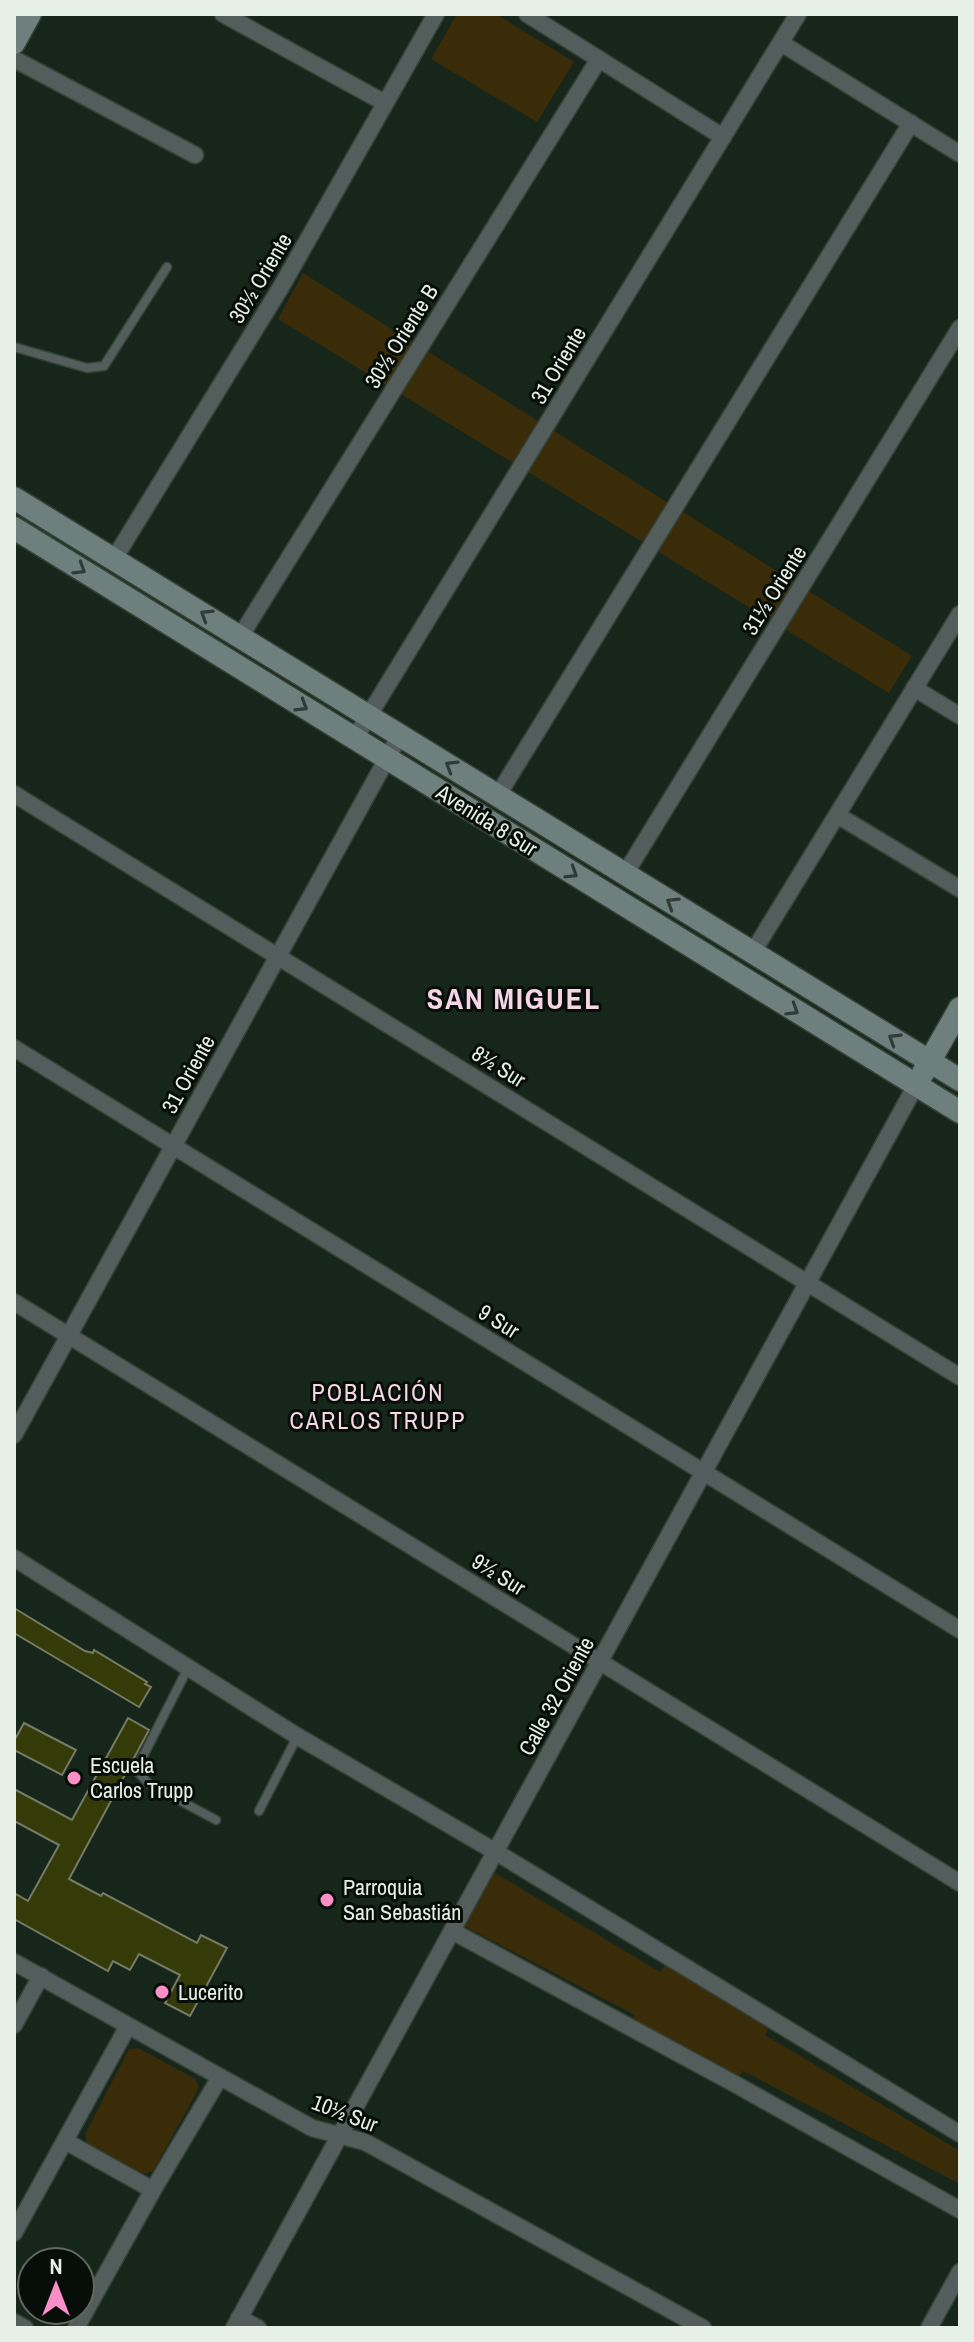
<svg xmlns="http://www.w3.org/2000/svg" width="974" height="2342" viewBox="0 0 974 2342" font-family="'Archivo Narrow',sans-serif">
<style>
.green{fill:#3a2b09}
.building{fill:#343b08;stroke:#767b66;stroke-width:2}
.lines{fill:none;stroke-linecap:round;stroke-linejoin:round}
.lane-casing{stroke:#344237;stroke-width:11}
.street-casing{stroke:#344237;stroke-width:19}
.secondary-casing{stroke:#344237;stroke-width:25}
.lane{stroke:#535e5c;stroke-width:8}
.street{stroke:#535e5c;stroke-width:16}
.secondary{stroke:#6e807d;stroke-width:22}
.oneway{stroke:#303b37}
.poi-dot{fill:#fa8fc8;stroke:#070d08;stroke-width:3}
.labels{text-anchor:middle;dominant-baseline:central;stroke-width:6;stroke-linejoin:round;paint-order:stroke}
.street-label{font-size:22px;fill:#e6f0e7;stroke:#070d08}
.poi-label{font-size:22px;fill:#e6f0e7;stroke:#070d08;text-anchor:start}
.neighbourhood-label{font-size:24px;letter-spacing:2px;fill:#f6d6e5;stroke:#070d08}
.district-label{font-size:30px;font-weight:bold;letter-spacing:2px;fill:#f6d6e5;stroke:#070d08}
</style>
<rect width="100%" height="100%" fill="#17261a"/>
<!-- green -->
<g class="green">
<polygon points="457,14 496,14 574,62 537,122 431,59"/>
<polygon points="303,273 912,656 889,693 278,319"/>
<polygon points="489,1869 660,1972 666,1964 772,2021 765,2035 960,2151 960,2184 743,2071 735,2084 628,2028 635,2015 460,1924"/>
<polygon points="138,2048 196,2079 199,2088 153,2171 144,2174 87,2143 85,2134 129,2049"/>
</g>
<!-- building -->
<g class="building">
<polygon points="14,1608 85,1651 93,1653 94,1650 147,1682 145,1684 151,1687 139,1707 14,1633"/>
<polygon points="128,1718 149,1730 69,1879 101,1896 103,1893 197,1943 201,1935 227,1948 190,2016 165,2003 180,1975 139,1954 130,1970 113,1961 108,1971 14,1919 14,1893 28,1901 59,1845 14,1821 14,1789 72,1820"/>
<polygon points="24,1723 76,1750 62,1775 14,1750 14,1741"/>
</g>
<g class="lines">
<!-- lane casing -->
<g class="lane-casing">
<g id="lane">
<polyline points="14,347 87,368 104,366 167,267"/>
<polyline points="188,1668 136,1770 149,1784 216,1820"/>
<polyline points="259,1811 297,1737"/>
</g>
</g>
<!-- street casing -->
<g class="street-casing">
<g id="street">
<polyline points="223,14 385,103"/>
<polyline points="527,14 723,137"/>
<polyline points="781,43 960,154"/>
<polyline points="14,59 195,155"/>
<polyline points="114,559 281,287 436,14"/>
<polyline points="240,637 599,59"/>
<polyline points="914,688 960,716"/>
<polyline points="355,738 798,14"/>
<polyline points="14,794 960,1377"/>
<polyline points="498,795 911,123"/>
<polyline points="837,815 960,889"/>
<polyline points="625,874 960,328"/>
<polyline points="753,952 960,614"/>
<polyline points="14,1048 960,1630"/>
<polyline points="14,1302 960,1883"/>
<polyline points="14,1435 400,735"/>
<polyline points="14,1558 297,1736 496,1852 960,2134"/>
<polyline points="452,1931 735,2084 960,2210"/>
<polyline points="14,1962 312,2128 365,2142 703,2328"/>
<polyline points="14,2025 41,1976"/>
<polyline points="65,2141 153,2190"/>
<polyline points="14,2233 128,2026"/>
<polyline points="239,2318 258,2328"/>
<polyline points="14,2322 25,2328"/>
<polyline points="76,2328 153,2190 220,2077"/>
<polyline points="234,2328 916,1085"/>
<polyline points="929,2328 960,2272"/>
</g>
</g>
<!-- secondary casing -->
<g class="secondary-casing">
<g id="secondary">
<polyline points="14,43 30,14"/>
<polyline points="14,498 960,1080"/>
<polyline points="14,528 960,1112"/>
<polyline points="923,1073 960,1008"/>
</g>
</g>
<!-- lane -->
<use href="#lane" class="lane"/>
<!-- street -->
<use href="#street" class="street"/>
<!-- secondary -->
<use href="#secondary" class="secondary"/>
</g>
<!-- one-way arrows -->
<defs><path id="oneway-chevron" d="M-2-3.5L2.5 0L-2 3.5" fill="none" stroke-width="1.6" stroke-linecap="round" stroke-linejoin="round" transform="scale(2)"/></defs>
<g class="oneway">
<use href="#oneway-chevron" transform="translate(80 569) rotate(32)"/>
<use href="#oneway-chevron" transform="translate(206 615) rotate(-148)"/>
<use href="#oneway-chevron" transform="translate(302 706) rotate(32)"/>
<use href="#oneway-chevron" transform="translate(451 766) rotate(-148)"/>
<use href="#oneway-chevron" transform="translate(572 873) rotate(32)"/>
<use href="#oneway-chevron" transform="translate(672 903) rotate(-148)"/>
<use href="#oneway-chevron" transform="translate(793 1010) rotate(32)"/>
<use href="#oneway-chevron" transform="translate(894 1039) rotate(-148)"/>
</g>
<!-- markers -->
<g class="poi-dot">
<circle cx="74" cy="1778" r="8"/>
<circle cx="327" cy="1900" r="8"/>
<circle cx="162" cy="1992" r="8"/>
</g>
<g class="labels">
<!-- street labels -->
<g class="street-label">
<text transform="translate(260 278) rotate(-59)">30½ Oriente</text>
<text transform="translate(401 336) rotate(-58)">30½ Oriente B</text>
<text transform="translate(558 365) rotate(-59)">31 Oriente</text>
<text transform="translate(774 590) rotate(-58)">31½ Oriente</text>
<text transform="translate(487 820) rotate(32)">Avenida 8 Sur</text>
<text transform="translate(499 1066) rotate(32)">8½ Sur</text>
<text transform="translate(188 1074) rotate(-61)">31 Oriente</text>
<text transform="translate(499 1321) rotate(32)">9 Sur</text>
<text transform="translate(499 1574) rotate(32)">9½ Sur</text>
<text transform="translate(556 1696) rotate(-61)">Calle 32 Oriente</text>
<text transform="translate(345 2113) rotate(21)">10½ Sur</text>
</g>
<!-- poi labels -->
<g class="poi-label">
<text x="90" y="1765">Escuela<tspan x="90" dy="25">Carlos Trupp</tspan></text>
<text x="343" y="1887">Parroquia<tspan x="343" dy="25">San Sebastián</tspan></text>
<text x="178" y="1992">Lucerito</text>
</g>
<!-- neighbourhood labels -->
<g class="neighbourhood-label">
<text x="378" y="1392">POBLACIÓN<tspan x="378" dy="28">CARLOS TRUPP</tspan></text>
</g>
<!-- district labels -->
<g class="district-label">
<text x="514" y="998">SAN MIGUEL</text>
</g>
</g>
<!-- border -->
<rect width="974" height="2342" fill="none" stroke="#e6f0e7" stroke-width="32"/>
<!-- north arrow -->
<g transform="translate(56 2286)"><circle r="38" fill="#070d08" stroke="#606861" stroke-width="2"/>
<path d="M0-6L14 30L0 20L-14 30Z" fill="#fa8fc8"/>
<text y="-12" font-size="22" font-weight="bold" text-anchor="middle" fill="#e6f0e7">N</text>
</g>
</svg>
